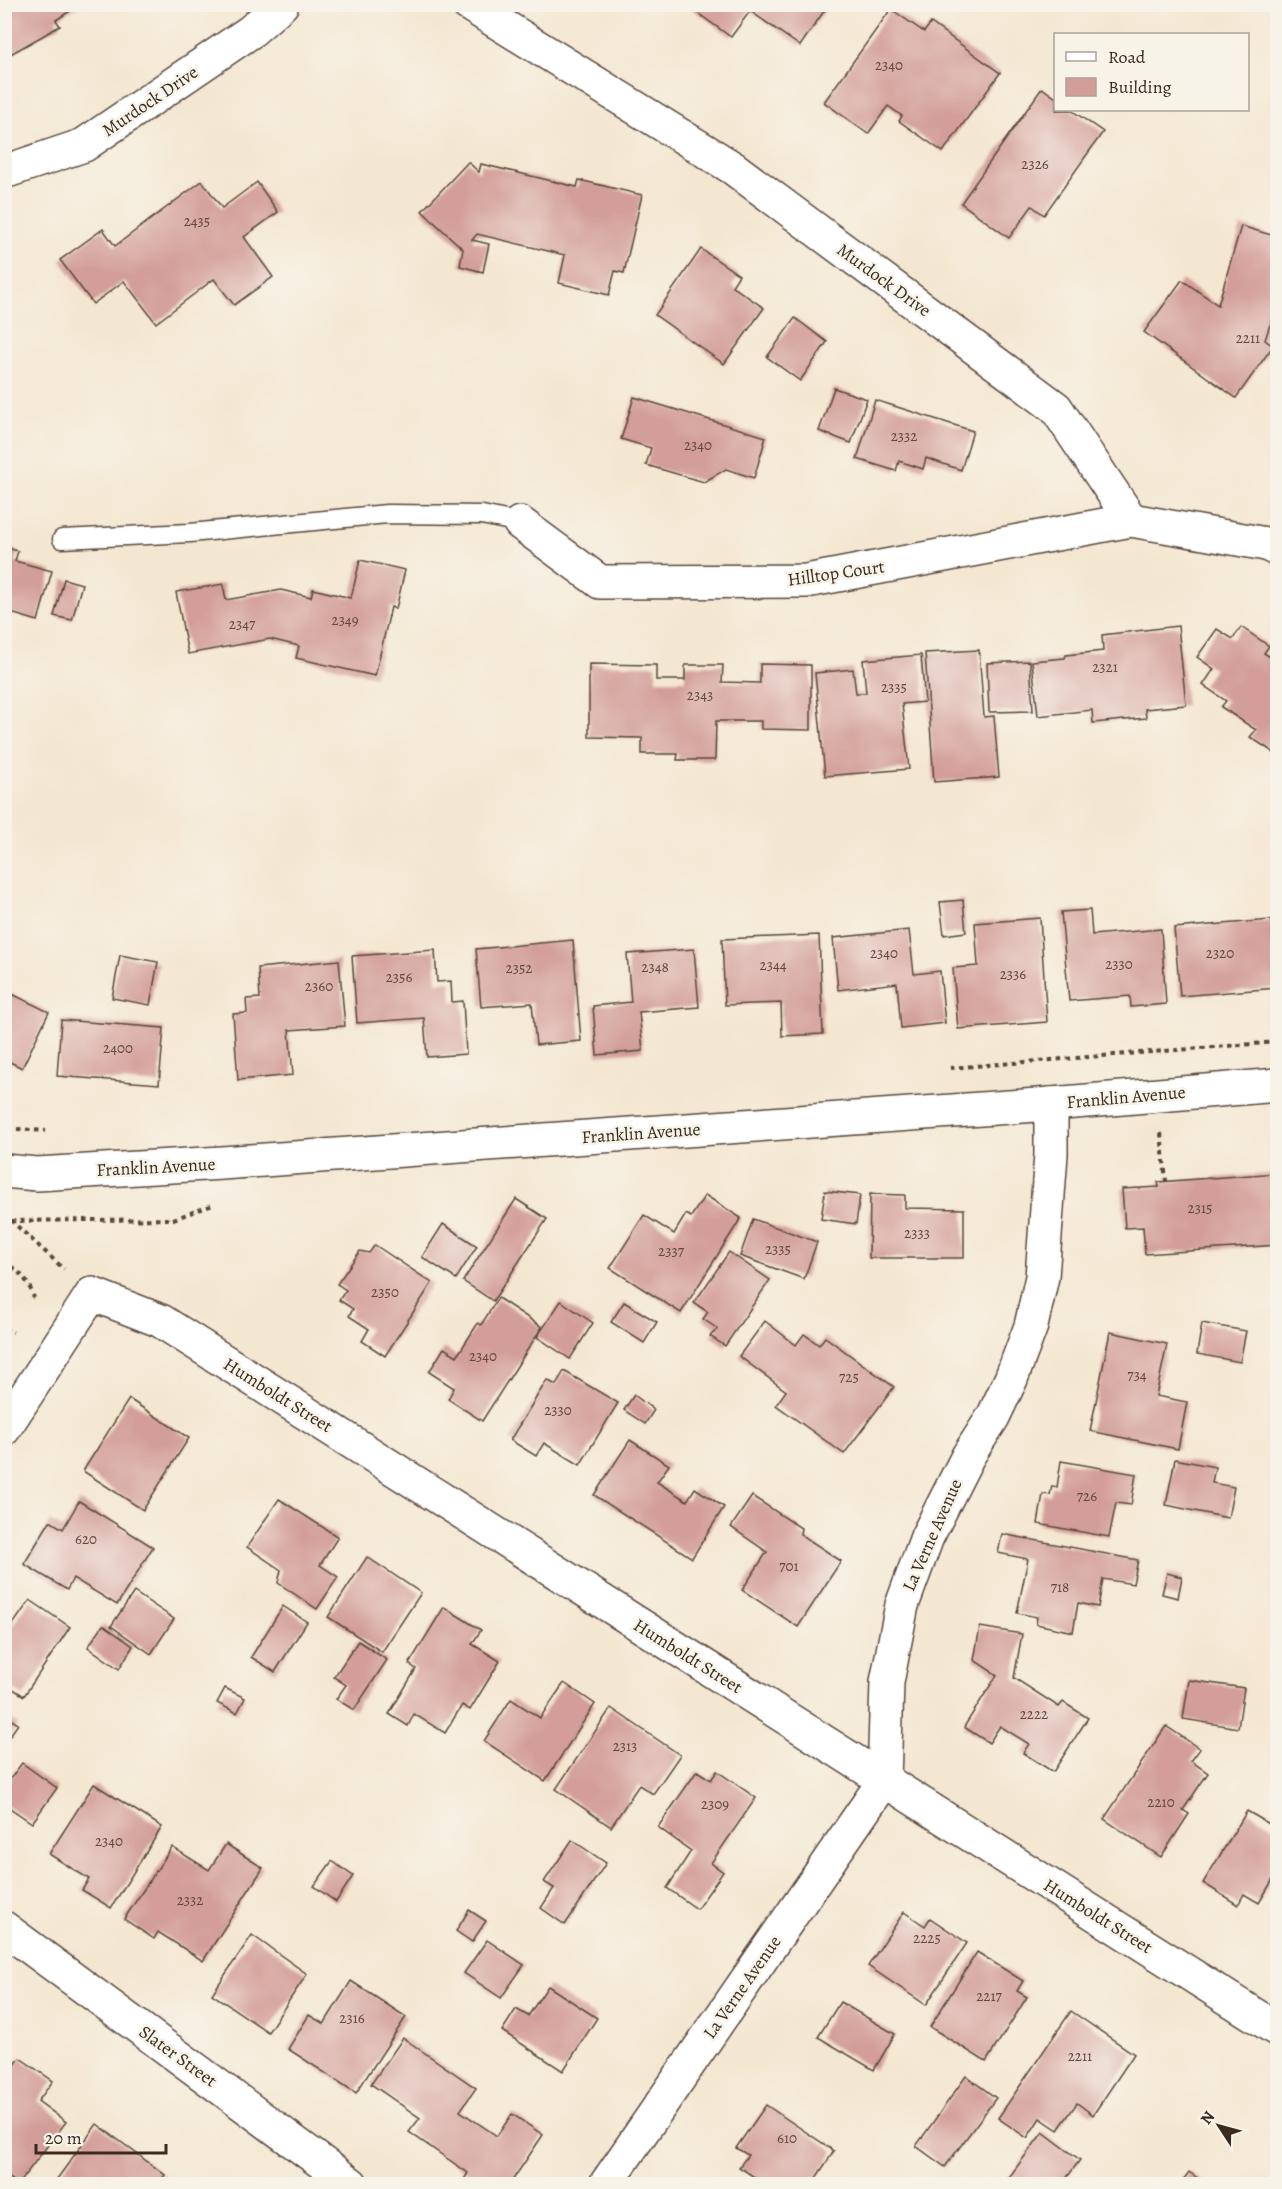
<svg xmlns="http://www.w3.org/2000/svg" width="1282" height="2189" viewBox="0 0 1282 2189" font-family="Alegreya,serif">
<style>
.building{fill:#d39e99}
.lines{fill:none;stroke-linecap:round;stroke-linejoin:round}
.service-casing{stroke:#574639;stroke-width:21}
.minor-casing{stroke:#574639;stroke-width:36}
.tertiary-casing{stroke:#574639;stroke-width:36}
.path{stroke:#574639;stroke-width:4;stroke-dasharray:4.5 4.5;stroke-linecap:butt}
.service{stroke:#fff;stroke-width:18}
.minor{stroke:#fff;stroke-width:33}
.tertiary{stroke:#fff;stroke-width:33}
.labels{text-anchor:middle;dominant-baseline:central;stroke-width:5;stroke-linejoin:round;paint-order:stroke}
.number-label{font-size:15px;fill:#61473d}
.street-label{font-size:18px;fill:#3b2a1e;stroke:#f7f3e8}
</style>
<rect width="100%" height="100%" fill="#f7f3e8"/>
<filter id="ink" filterUnits="userSpaceOnUse"><feTurbulence type="fractalNoise" baseFrequency=".0167" numOctaves="2"/><feDisplacementMap in="SourceGraphic" scale="12" xChannelSelector="R" yChannelSelector="G"/><feConvolveMatrix kernelMatrix="1 2 1 2 8 2 1 2 1" color-interpolation-filters="sRGB"/></filter>
<filter id="wash" filterUnits="userSpaceOnUse"><feTurbulence type="fractalNoise" baseFrequency=".008" numOctaves="4" result="noise"/><feDisplacementMap in="SourceGraphic" scale="24" xChannelSelector="R" yChannelSelector="G"/><feGaussianBlur stdDeviation="1.35" result="paint"/><feColorMatrix in="noise" values="0 0 0 0 0 0 0 0 0 0 0 0 0 0 0 0 0 1.4 0 .05"/><feComposite in="paint" operator="in"/></filter>
<g filter="url(#wash)">
<rect width="100%" height="100%" fill="#f4e7d2"/>
<g id="blocks">
<!-- building -->
<g class="building">
<polygon points="4,4 81,4 56,20 60,26 9,55 4,48"/>
<polygon points="685,4 829,4 800,46 750,11 731,37"/>
<polygon points="891,9 924,32 931,23 1000,73 943,152 899,121 902,116 888,106 868,134 824,102"/>
<polygon points="1042,88 1056,98 1056,110 1071,110 1103,132 1044,215 1032,206 1009,238 961,203"/>
<polygon points="468,162 479,172 481,164 577,187 579,180 642,195 624,273 615,271 609,295 559,283 565,255 477,234 472,240 489,244 483,272 460,266 463,249 422,211"/>
<polygon points="202,181 222,208 257,182 278,212 244,237 273,277 234,305 214,279 156,323 124,281 93,304 60,260 103,229 115,246"/>
<polygon points="1241,226 1278,237 1278,300 1265,340 1273,346 1236,398 1144,332 1182,280 1218,305"/>
<polygon points="701,249 739,275 732,286 764,308 724,364 655,315"/>
<polygon points="795,318 827,342 800,381 767,357"/>
<polygon points="834,388 867,399 851,443 819,431"/>
<polygon points="634,397 766,437 754,478 726,469 704,482 646,465 651,448 621,439"/>
<polygon points="875,400 973,431 961,470 926,458 923,469 899,461 896,471 857,459"/>
<polygon points="4,547 18,551 15,561 52,571 38,621 4,611"/>
<polygon points="360,560 405,570 396,609 391,607 375,676 296,658 299,646 270,639 188,654 176,592 223,584 226,600 281,590 311,597 313,589 351,598"/>
<polygon points="64,579 82,584 72,620 54,616"/>
<polygon points="1178,626 1186,705 1145,709 1146,718 1093,723 1092,710 1038,716 1032,661 1065,658 1066,655 1103,651 1102,635"/>
<polygon points="1241,627 1269,646 1264,653 1278,662 1278,752 1276,754 1250,737 1256,730 1221,707 1226,701 1203,685 1214,669 1197,657 1217,629 1233,639"/>
<polygon points="979,650 984,717 994,716 999,777 934,782 925,653"/>
<polygon points="921,655 925,702 902,704 909,769 825,776 815,673 853,669 856,693 866,693 863,660"/>
<polygon points="1030,661 1033,711 989,712 987,663"/>
<polygon points="589,664 656,665 656,680 685,680 685,665 723,665 722,682 760,683 760,664 811,665 811,730 761,729 761,721 716,721 715,760 677,760 678,754 642,754 642,738 589,737"/>
<polygon points="963,900 966,932 944,935 940,902"/>
<polygon points="1090,910 1092,935 1161,929 1166,1004 1131,1007 1130,996 1069,1001 1061,912"/>
<polygon points="1040,918 1047,1022 958,1029 953,968 978,966 975,923"/>
<polygon points="1271,920 1277,988 1180,996 1174,928"/>
<polygon points="909,930 914,974 940,971 945,1023 901,1028 897,983 838,990 833,938"/>
<polygon points="819,935 823,1034 782,1036 781,1003 725,1005 722,939"/>
<polygon points="573,940 581,1041 536,1045 532,1003 481,1007 476,949"/>
<polygon points="694,949 699,1007 639,1012 643,1051 597,1055 593,1006 631,1002 627,954"/>
<polygon points="435,950 437,982 451,981 452,1002 463,1001 466,1054 427,1057 424,1018 357,1023 352,956"/>
<polygon points="120,955 158,962 150,1005 112,998"/>
<polygon points="339,960 345,1026 289,1030 293,1075 238,1080 233,1014 247,1013 246,999 260,998 258,968"/>
<polygon points="4,990 49,1012 22,1068 4,1059"/>
<polygon points="61,1020 164,1028 159,1084 57,1076"/>
<polygon points="1277,1173 1278,1245 1145,1254 1143,1227 1125,1228 1122,1189 1159,1187 1158,1182"/>
<polygon points="825,1191 860,1195 856,1224 821,1219"/>
<polygon points="870,1194 905,1195 905,1208 964,1209 964,1258 869,1258"/>
<polygon points="705,1195 741,1218 681,1313 610,1268 644,1215 674,1234 686,1214 691,1217"/>
<polygon points="516,1199 547,1219 493,1301 463,1281"/>
<polygon points="753,1219 817,1242 804,1279 740,1256"/>
<polygon points="443,1224 477,1246 456,1279 422,1257"/>
<polygon points="375,1245 432,1283 385,1356 362,1341 369,1329 349,1316 353,1309 339,1300 346,1290 337,1284 360,1251 369,1253"/>
<polygon points="729,1252 770,1280 725,1346 710,1336 718,1329 703,1319 708,1312 694,1303"/>
<polygon points="498,1298 542,1327 482,1421 448,1399 454,1388 429,1372 444,1348 457,1356 478,1323 481,1325"/>
<polygon points="561,1301 593,1323 570,1359 537,1337"/>
<polygon points="624,1302 657,1322 644,1343 611,1322"/>
<polygon points="765,1321 796,1345 804,1334 819,1345 825,1337 894,1387 844,1454 776,1405 786,1391 739,1356"/>
<polygon points="1202,1323 1246,1331 1240,1362 1197,1354"/>
<polygon points="1110,1332 1167,1344 1156,1396 1187,1402 1178,1449 1090,1431"/>
<polygon points="564,1371 618,1403 580,1465 544,1443 536,1456 510,1440 547,1380 556,1385"/>
<polygon points="634,1395 654,1410 645,1424 624,1410"/>
<polygon points="129,1399 189,1438 143,1510 83,1471"/>
<polygon points="630,1440 669,1465 657,1482 687,1501 695,1488 724,1507 692,1558 594,1495"/>
<polygon points="1175,1459 1215,1467 1212,1483 1234,1487 1228,1518 1166,1505"/>
<polygon points="1061,1461 1136,1474 1131,1505 1116,1503 1109,1537 1038,1524 1043,1494 1050,1495 1052,1486 1057,1487"/>
<polygon points="752,1496 801,1528 800,1534 841,1561 798,1627 742,1590 767,1552 731,1527"/>
<polygon points="279,1499 338,1537 320,1565 338,1577 317,1609 278,1583 281,1570 247,1547"/>
<polygon points="79,1501 153,1547 117,1605 73,1578 67,1590 24,1564 50,1521 63,1529"/>
<polygon points="1002,1534 1138,1560 1133,1584 1103,1579 1098,1607 1078,1603 1073,1632 1036,1624 1037,1617 1017,1613 1028,1559 998,1553"/>
<polygon points="367,1557 421,1593 382,1652 328,1617"/>
<polygon points="1167,1573 1182,1577 1178,1598 1162,1594"/>
<polygon points="134,1592 174,1619 151,1654 111,1626"/>
<polygon points="30,1600 70,1627 24,1696 4,1683 4,1631 7,1633"/>
<polygon points="283,1606 307,1622 275,1672 251,1657"/>
<polygon points="444,1607 481,1630 472,1644 500,1661 470,1710 462,1705 445,1733 414,1714 408,1726 389,1714 416,1669 409,1664"/>
<polygon points="103,1625 133,1646 119,1669 88,1647"/>
<polygon points="980,1627 1022,1634 1014,1678 1059,1707 1063,1702 1088,1718 1053,1772 1023,1753 1029,1744 1000,1726 989,1743 964,1727 997,1675 974,1660"/>
<polygon points="358,1641 387,1660 354,1710 336,1699 346,1685 334,1677"/>
<polygon points="1189,1680 1244,1688 1238,1728 1183,1719"/>
<polygon points="564,1683 595,1704 545,1781 484,1741 511,1699 540,1718"/>
<polygon points="225,1688 245,1698 237,1713 217,1703"/>
<polygon points="611,1708 680,1755 653,1794 639,1785 611,1827 556,1789"/>
<polygon points="4,1715 18,1724 4,1744"/>
<polygon points="1166,1726 1200,1749 1191,1761 1208,1773 1183,1810 1189,1814 1161,1857 1104,1819"/>
<polygon points="22,1763 57,1788 32,1823 4,1804 4,1787"/>
<polygon points="697,1771 711,1780 717,1771 756,1798 711,1863 723,1872 697,1909 667,1888 691,1851 658,1827"/>
<polygon points="94,1784 162,1827 111,1908 82,1890 89,1879 49,1854"/>
<polygon points="1247,1811 1278,1829 1278,1877 1275,1876 1259,1903 1244,1894 1238,1905 1203,1883"/>
<polygon points="572,1840 606,1863 565,1925 541,1908 554,1888 544,1882"/>
<polygon points="226,1844 263,1868 203,1961 158,1932 154,1939 124,1919 172,1847 209,1870"/>
<polygon points="332,1861 353,1876 336,1902 314,1886"/>
<polygon points="469,1910 486,1921 472,1942 456,1931"/>
<polygon points="904,1912 925,1926 930,1918 967,1943 926,2005 868,1966"/>
<polygon points="252,1935 307,1974 268,2032 212,1994"/>
<polygon points="487,1940 524,1965 501,1998 464,1973"/>
<polygon points="977,1952 1023,1981 1017,1991 1027,1997 986,2062 930,2027"/>
<polygon points="351,1981 406,2017 356,2093 288,2049 309,2015 324,2024"/>
<polygon points="548,1986 597,2018 563,2071 502,2031 516,2009 528,2016"/>
<polygon points="840,2002 895,2034 874,2070 818,2037"/>
<polygon points="1071,2011 1134,2054 1093,2115 1077,2103 1058,2130 1040,2118 1027,2138 998,2118"/>
<polygon points="403,2038 476,2088 460,2111 497,2136 512,2114 543,2135 510,2184 468,2184 463,2181 468,2173 409,2132 420,2118 371,2084"/>
<polygon points="20,2058 53,2081 38,2101 66,2122 18,2184 4,2174 4,2079"/>
<polygon points="966,2076 996,2098 945,2167 916,2146"/>
<polygon points="766,2105 834,2151 812,2184 765,2184 739,2167 748,2155 736,2148"/>
<polygon points="97,2124 165,2175 158,2184 54,2183"/>
<polygon points="1043,2132 1080,2160 1062,2184 1004,2184"/>
<polygon points="1189,2172 1206,2184 1180,2184"/>
</g>
</g>
</g>
<g filter="url(#ink)">
<use href="#blocks" fill-opacity="0" stroke="#574639" stroke-width="1.5"/>
<g class="lines">
<!-- service casing -->
<g class="service-casing">
<polyline id="service" points="62,539 190,533 387,514 482,515 520,523"/>
</g>
<!-- minor casing -->
<g class="minor-casing">
<g id="minor">
<polyline points="468,4 733,168 1056,408 1131,520 1266,544 1278,550"/>
<polyline points="4,172 84,145 250,32 282,4"/>
<polyline points="520,523 600,582 806,581 1131,520"/>
<polyline points="4,1429 92,1294 161,1321 1278,2030"/>
<polyline points="4,1928 351,2184"/>
<polyline points="606,2184 884,1781 887,1682 902,1605 927,1537 968,1456 993,1417 1011,1379 1031,1326 1042,1277 1051,1154 1051,1104"/>
</g>
</g>
<!-- tertiary casing -->
<g class="tertiary-casing">
<polyline id="tertiary" points="4,1171 37,1174 222,1163 1051,1104 1278,1085"/>
</g>
<!-- path -->
<g class="path">
<polyline points="950,1068 1278,1042"/>
<polyline points="17,1129 46,1131"/>
<polyline points="1161,1133 1166,1181"/>
<polyline points="4,1214 64,1269"/>
<polyline points="11,1221 173,1219 213,1205"/>
<path d="M 4,1262 C 21,1272 28,1280 34,1298"/>
<polyline points="4,1329 13,1332"/>
</g>
<!-- service -->
<use href="#service" class="service"/>
<!-- minor -->
<use href="#minor" class="minor"/>
<!-- tertiary -->
<use href="#tertiary" class="tertiary"/>
</g>
</g>
<g class="labels">
<!-- number labels -->
<g class="number-label">
<text x="889" y="65">2340</text>
<text x="1035" y="164">2326</text>
<text x="197" y="221">2435</text>
<text x="1248" y="338">2211</text>
<text x="904" y="436">2332</text>
<text x="698" y="445">2340</text>
<text x="345" y="620">2349</text>
<text x="242" y="624">2347</text>
<text x="1105" y="667">2321</text>
<text x="894" y="687">2335</text>
<text x="700" y="695">2343</text>
<text x="884" y="953">2340</text>
<text x="1220" y="953">2320</text>
<text x="1119" y="964">2330</text>
<text x="773" y="965">2344</text>
<text x="655" y="967">2348</text>
<text x="519" y="968">2352</text>
<text x="1013" y="974">2336</text>
<text x="399" y="977">2356</text>
<text x="319" y="986">2360</text>
<text x="118" y="1048">2400</text>
<text x="1200" y="1208">2315</text>
<text x="917" y="1233">2333</text>
<text x="778" y="1249">2335</text>
<text x="671" y="1251">2337</text>
<text x="385" y="1292">2350</text>
<text x="483" y="1356">2340</text>
<text x="1137" y="1375">734</text>
<text x="849" y="1377">725</text>
<text x="558" y="1410">2330</text>
<text x="1087" y="1496">726</text>
<text x="86" y="1539">620</text>
<text x="789" y="1566">701</text>
<text x="1060" y="1587">718</text>
<text x="1034" y="1714">2222</text>
<text x="625" y="1746">2313</text>
<text x="1161" y="1802">2210</text>
<text x="715" y="1804">2309</text>
<text x="109" y="1841">2340</text>
<text x="190" y="1900">2332</text>
<text x="927" y="1938">2225</text>
<text x="989" y="1996">2217</text>
<text x="352" y="2018">2316</text>
<text x="1080" y="2056">2211</text>
<text x="787" y="2138">610</text>
</g>
<!-- street labels -->
<g class="street-label">
<text transform="translate(150 101) rotate(-34)">Murdock Drive</text>
<text transform="translate(884 280) rotate(36)">Murdock Drive</text>
<text transform="translate(836 573) rotate(-8)">Hilltop Court</text>
<text transform="translate(1126 1097) rotate(-5)">Franklin Avenue</text>
<text transform="translate(641 1133) rotate(-4)">Franklin Avenue</text>
<text transform="translate(156 1167) rotate(-3)">Franklin Avenue</text>
<text transform="translate(278 1395) rotate(32)">Humboldt Street</text>
<text transform="translate(932 1535) rotate(-66)">La Verne Avenue</text>
<text transform="translate(688 1656) rotate(32)">Humboldt Street</text>
<text transform="translate(1098 1916) rotate(32)">Humboldt Street</text>
<text transform="translate(742 1987) rotate(-55)">La Verne Avenue</text>
<text transform="translate(178 2056) rotate(36)">Slater Street</text>
</g>
</g>
<!-- margin -->
<rect width="1282" height="2189" fill="none" stroke="#f7f3e8" stroke-width="24"/>
<!-- legend -->
<rect x="1054" y="33" width="195" height="78" fill="#f7f3e8" stroke="#aca397" stroke-width="1.5"/>
<rect x="1066" y="52" width="30" height="9" fill="#ffffff" stroke="#aca397" stroke-width="1.5"/>
<text x="1108" y="63" font-size="18" fill="#3b2a1e">Road</text>
<rect x="1066" y="78" width="30" height="18" fill="#d39e99" stroke="#aca397" stroke-width="1.5"/>
<text x="1108" y="93" font-size="18" fill="#3b2a1e">Building</text>
<!-- north arrow -->
<g transform="translate(1219 2126) rotate(306)" stroke="#f7f3e8" stroke-width="4.5" paint-order="stroke">
<path d="M0-4.5L10 22L0 15L-10 22Z" fill="#3b2a1e"/>
<text y="-9" font-size="16" font-weight="bold" text-anchor="middle" fill="#3b2a1e">N</text>
</g>
<!-- scale -->
<path d="M36 2144v9h130v-9" fill="none" stroke="#3b2a1e" stroke-width="3"/>
<text x="45" y="2144" font-size="18" fill="#3b2a1e" stroke="#f7f3e8" stroke-width="4.5" paint-order="stroke">20 m</text>
</svg>
